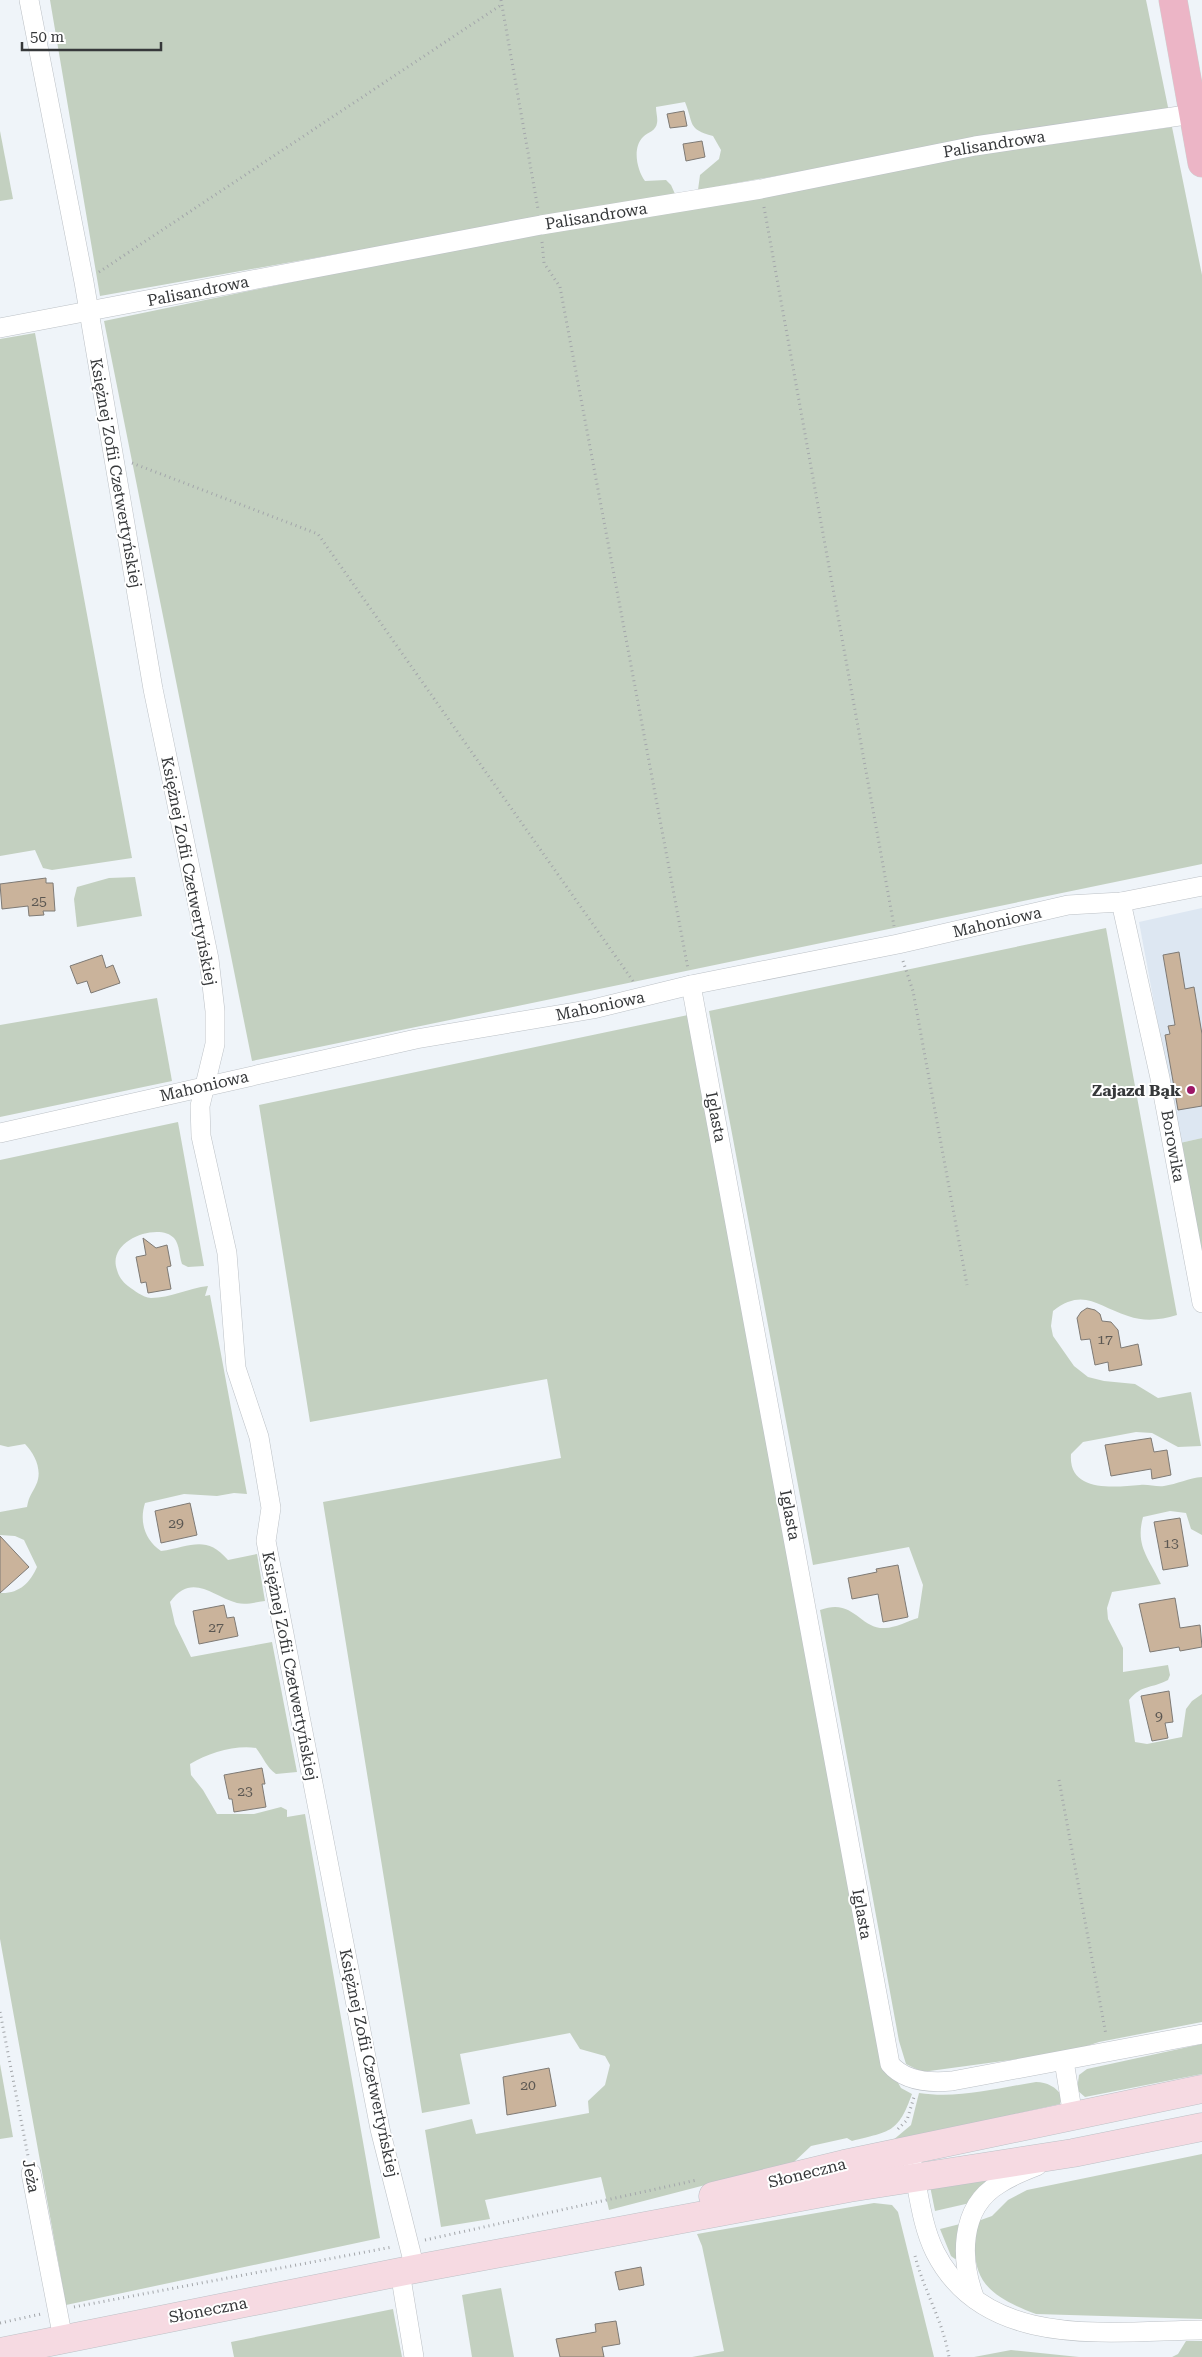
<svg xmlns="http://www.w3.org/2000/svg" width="1202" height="2357" viewBox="0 0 1202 2357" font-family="'Roboto Serif',serif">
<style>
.built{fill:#dde7f2}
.green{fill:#c3d0c0}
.building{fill:#cab39b;stroke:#7e7a75}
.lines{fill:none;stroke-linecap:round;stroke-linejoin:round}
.street-casing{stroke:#bcc1c6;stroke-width:20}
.secondary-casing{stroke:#bcc1c6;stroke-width:29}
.primary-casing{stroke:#cfcfd0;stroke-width:29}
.path{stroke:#a3a6aa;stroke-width:3;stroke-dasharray:1 4;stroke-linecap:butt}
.street{stroke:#fff;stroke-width:19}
.secondary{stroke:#f6dae2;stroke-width:28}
.primary{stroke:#ecb5c6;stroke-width:28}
.poi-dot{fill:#9d1767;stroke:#fff;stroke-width:2}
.labels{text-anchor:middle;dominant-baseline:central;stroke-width:4;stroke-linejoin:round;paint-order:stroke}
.number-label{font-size:14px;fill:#5b5752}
.street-label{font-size:16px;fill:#36383a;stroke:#fff}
.poi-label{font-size:16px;font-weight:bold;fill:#36383a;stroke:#fff;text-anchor:end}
</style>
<rect width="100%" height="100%" fill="#eff4f9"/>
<!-- built -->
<polygon class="built" points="1202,908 1202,1138 1180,1143 1139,922"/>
<!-- green -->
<g class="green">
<path d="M 50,0 L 1146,0 L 1169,112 L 963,142 L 698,190 L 700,175 L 719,159 L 721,150 L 713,136 C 687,129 694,124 685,102 L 656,107 C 656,112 658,119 657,123 C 656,131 648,132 643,137 C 632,148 637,170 645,181 L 666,180 L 671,185 L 675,194 L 100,296 Z"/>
<polygon points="1172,127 1202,275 1202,864 252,1061 104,321 312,278 966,153 1026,148"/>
<polygon points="0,131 13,199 0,201"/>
<polygon points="35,333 132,858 52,870 43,868 35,850 0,856 0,339"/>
<polygon points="135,877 142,916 77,927 74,899 77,887 109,878"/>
<path d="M 1106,928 L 1177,1315 C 1160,1320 1145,1322 1128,1316 C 1098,1307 1084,1287 1053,1311 L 1051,1326 L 1053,1336 L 1074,1366 L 1088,1377 L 1104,1381 L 1135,1384 L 1158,1398 L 1191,1392 L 1201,1446 L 1178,1447 L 1152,1433 L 1136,1432 L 1083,1442 L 1071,1454 C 1068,1493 1114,1487 1140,1485 C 1148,1484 1156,1487 1164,1486 C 1177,1484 1189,1478 1202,1477 L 1202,1535 L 1191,1529 L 1186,1513 L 1170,1511 L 1143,1517 C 1135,1546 1149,1558 1161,1584 L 1112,1592 L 1107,1608 L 1108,1619 L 1123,1648 L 1123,1672 L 1168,1665 L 1170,1675 L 1168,1680 C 1151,1689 1142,1684 1129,1700 L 1135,1742 L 1147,1744 L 1182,1737 L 1186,1709 L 1192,1701 L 1202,1694 L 1202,2022 L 1099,2042 L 1069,2052 L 922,2072 L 906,2064 L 899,2041 L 820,1610 C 854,1597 859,1629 885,1628 C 895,1628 908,1621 918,1618 L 923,1585 L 909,1547 L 813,1565 L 709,1011 Z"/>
<polygon points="157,998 172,1081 0,1117 0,1025"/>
<path d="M 688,1015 L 877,2045 L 901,2088 L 912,2094 C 898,2133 891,2131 852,2141 L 847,2138 L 811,2146 L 794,2162 L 609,2210 L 601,2177 L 485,2200 L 490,2219 L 441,2227 L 425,2130 L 472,2119 L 476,2134 L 589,2113 L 588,2101 L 605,2085 L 610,2065 L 605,2056 L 580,2049 L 570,2033 L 460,2054 L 470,2104 L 422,2113 L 323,1502 L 561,1458 L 547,1379 L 310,1422 L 259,1105 Z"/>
<path d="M 178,1122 L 204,1266 L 188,1267 L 182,1264 C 179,1256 180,1245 174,1238 C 160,1222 106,1239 117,1270 C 119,1277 122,1281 128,1286 C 135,1291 142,1297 151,1298 C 170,1298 189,1288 208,1286 L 205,1296 L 210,1295 L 247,1494 L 234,1493 L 217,1496 L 184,1494 L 145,1503 C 139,1522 145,1540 161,1551 C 190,1547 206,1534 228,1560 L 257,1554 L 265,1601 C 256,1602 247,1605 237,1603 C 212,1596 192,1572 170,1602 L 175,1624 L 191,1657 L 272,1642 L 297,1772 L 276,1774 C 267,1768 263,1757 256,1748 C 234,1745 209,1753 190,1764 L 191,1775 L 203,1790 L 217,1814 L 254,1814 L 281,1807 L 287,1810 L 287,1817 L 305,1814 L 380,2238 L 66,2305 L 0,1939 L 0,1593 C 19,1594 30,1583 37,1567 L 24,1540 L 15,1536 L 0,1535 L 0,1512 L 27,1507 C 29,1495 32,1494 36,1485 C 43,1471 35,1454 25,1444 L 8,1447 L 0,1445 L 0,1160 Z"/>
<polygon points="1202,1138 1202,1267 1180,1143"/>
<polygon points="1202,2044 1202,2074 1085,2097 1077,2090 1079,2075 1087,2069"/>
<polygon points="0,2064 13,2137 0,2139"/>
<path d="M 1036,2082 C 1047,2082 1056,2087 1062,2096 L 1060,2104 L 892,2141 L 911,2125 L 919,2093 C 959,2099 997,2088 1036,2082 Z"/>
<path d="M 1202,2154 L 1202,2319 L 1036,2314 C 985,2295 967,2277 978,2221 L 992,2216 L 1008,2200 L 1027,2190 Z"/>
<polygon points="994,2175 970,2203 935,2211 930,2186"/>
<polygon points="874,2203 892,2205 898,2212 934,2357 692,2357 724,2351 702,2246 697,2234"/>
<polygon points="960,2224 957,2258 955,2259 951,2256 940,2229"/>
<polygon points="501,2288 514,2357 472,2357 462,2295"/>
<polygon points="393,2309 402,2357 234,2357 231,2342"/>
<polygon points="1186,2341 1202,2341 1202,2357 1172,2357 1178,2354"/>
<polygon points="1011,2350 1079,2357 974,2357"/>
</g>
<!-- building -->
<g class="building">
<polygon points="684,111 687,126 670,128 667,114"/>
<polygon points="702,141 705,157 686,161 683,144"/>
<polygon points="46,878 46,883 53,883 55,911 43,911 44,915 29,916 28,906 2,909 0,884"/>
<polygon points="1179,952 1185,989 1194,987 1202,1034 1202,1106 1178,1110 1165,1035 1170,1034 1168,1026 1175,1025 1163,955"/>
<polygon points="102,955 106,968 113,965 120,983 91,993 87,981 77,984 70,966"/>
<polygon points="143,1238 156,1248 167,1245 171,1266 167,1267 171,1289 148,1293 146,1282 141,1283 136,1257 146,1255"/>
<polygon points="1087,1308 1095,1310 1100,1314 1102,1321 1111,1322 1118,1330 1121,1348 1138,1344 1142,1365 1109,1371 1108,1362 1095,1365 1090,1339 1081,1340 1077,1318 1081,1312"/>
<polygon points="1151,1438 1154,1452 1167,1450 1171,1475 1152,1479 1151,1469 1111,1476 1105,1445"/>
<polygon points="190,1503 197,1535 161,1543 155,1511"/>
<polygon points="1180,1518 1188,1566 1163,1570 1154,1522"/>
<polygon points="0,1536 29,1567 0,1593"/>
<polygon points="898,1565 908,1617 883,1622 878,1594 852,1599 848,1578 877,1572 876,1569"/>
<polygon points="1175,1598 1180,1628 1200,1625 1202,1647 1180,1651 1179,1647 1150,1652 1139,1604"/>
<polygon points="224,1605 227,1618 234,1617 238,1636 199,1644 193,1611"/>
<polygon points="1169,1691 1173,1722 1165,1723 1168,1738 1152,1741 1141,1696"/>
<polygon points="262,1768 265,1784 262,1784 266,1807 234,1812 232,1799 229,1799 224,1775"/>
<polygon points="549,2068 556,2106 507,2115 503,2077"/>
<polygon points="641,2267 644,2285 619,2290 615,2272"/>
<polygon points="616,2321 620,2344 602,2347 604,2357 560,2357 556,2339 596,2332 595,2324"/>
</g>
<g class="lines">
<!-- street casing -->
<g class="street-casing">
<g id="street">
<polyline points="29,0 84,282 153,689 209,959 215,1011 215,1044 200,1106 201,1136 227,1253 236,1368 259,1437 271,1508 266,1541 380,2129 415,2269"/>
<polyline points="0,328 541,225 761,189 975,146 1193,114"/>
<polyline points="1121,902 1160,1078 1202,1303"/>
<path d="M 691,985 L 890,2064 C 905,2082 931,2083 952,2081 L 1202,2034"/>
<polyline points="0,1133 416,1039 593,1009 691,985 898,944 1068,905 1121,902 1202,886"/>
<polyline points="1064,2061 1073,2116"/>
<path d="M 913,2167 C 919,2195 922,2226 935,2252 C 985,2351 1110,2331 1202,2330"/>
<polyline points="31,2173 63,2339"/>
<polyline points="400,2272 414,2357"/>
<path d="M 975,2299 C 960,2260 959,2208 999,2184 C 1011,2176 1024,2171 1037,2166"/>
</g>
</g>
<!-- secondary casing -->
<g class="secondary-casing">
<g id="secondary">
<polyline points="713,2196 844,2164 1202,2089"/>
<polyline points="0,2352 415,2269 849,2188 1073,2153 1202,2127"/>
</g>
</g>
<!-- primary casing -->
<g class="primary-casing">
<polyline id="primary" points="1173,0 1202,163"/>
</g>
<!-- path -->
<g class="path">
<polyline points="501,0 538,209"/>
<polyline points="764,207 894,926"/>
<polyline points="542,242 544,263 560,287 688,969"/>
<polyline points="99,272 501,5"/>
<polyline points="132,463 318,534 633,981"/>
<polyline points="903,961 913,991 967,1285"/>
<polyline points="1059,1780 1106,2035"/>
<polyline points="0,2012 28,2156"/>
<polyline points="898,2129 907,2120 914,2097"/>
<polyline points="425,2240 697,2180"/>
<path d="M 915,2256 C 924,2291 943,2321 949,2357"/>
<polyline points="74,2307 392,2247"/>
<polyline points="0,2323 41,2314"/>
</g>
<!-- street -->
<use href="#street" class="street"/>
<!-- secondary -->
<use href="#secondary" class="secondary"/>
<!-- primary -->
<use href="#primary" class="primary"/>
</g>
<!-- markers -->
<circle class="poi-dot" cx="1191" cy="1090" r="5"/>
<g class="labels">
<!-- number labels -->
<g class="number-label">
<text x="39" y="901">25</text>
<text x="1105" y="1339">17</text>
<text x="176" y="1523">29</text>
<text x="1171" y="1543">13</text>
<text x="216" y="1627">27</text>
<text x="1159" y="1716">9</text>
<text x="245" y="1791">23</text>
<text x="528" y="2085">20</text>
</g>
<!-- street labels -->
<g class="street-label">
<text transform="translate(994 144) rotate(-9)">Palisandrowa</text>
<text transform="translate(596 216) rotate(-9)">Palisandrowa</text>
<text transform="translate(198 291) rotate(-11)">Palisandrowa</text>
<text transform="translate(116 473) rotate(80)">Księżnej Zofii Czetwertyńskiej</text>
<text transform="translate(189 871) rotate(79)">Księżnej Zofii Czetwertyńskiej</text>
<text transform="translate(997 922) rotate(-13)">Mahoniowa</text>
<text transform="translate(600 1006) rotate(-12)">Mahoniowa</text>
<text transform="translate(204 1086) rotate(-13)">Mahoniowa</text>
<text transform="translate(716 1117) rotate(79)">Iglasta</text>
<text transform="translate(1173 1146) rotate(80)">Borowika</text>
<text transform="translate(790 1515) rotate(79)">Iglasta</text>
<text transform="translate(290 1666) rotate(79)">Księżnej Zofii Czetwertyńskiej</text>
<text transform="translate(862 1914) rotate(80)">Iglasta</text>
<text transform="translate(369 2063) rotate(78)">Księżnej Zofii Czetwertyńskiej</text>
<text transform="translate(807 2173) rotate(-14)">Słoneczna</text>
<text transform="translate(31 2176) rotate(79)">Jeża</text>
<text transform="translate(208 2310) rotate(-11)">Słoneczna</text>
</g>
<!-- poi labels -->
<g class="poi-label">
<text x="1181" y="1090">Zajazd Bąk</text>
</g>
</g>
<!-- scale -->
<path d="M22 42v8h139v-8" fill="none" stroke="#36383a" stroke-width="2.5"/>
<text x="30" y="42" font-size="15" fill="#36383a" stroke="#ffffff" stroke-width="4" paint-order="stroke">50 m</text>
</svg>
